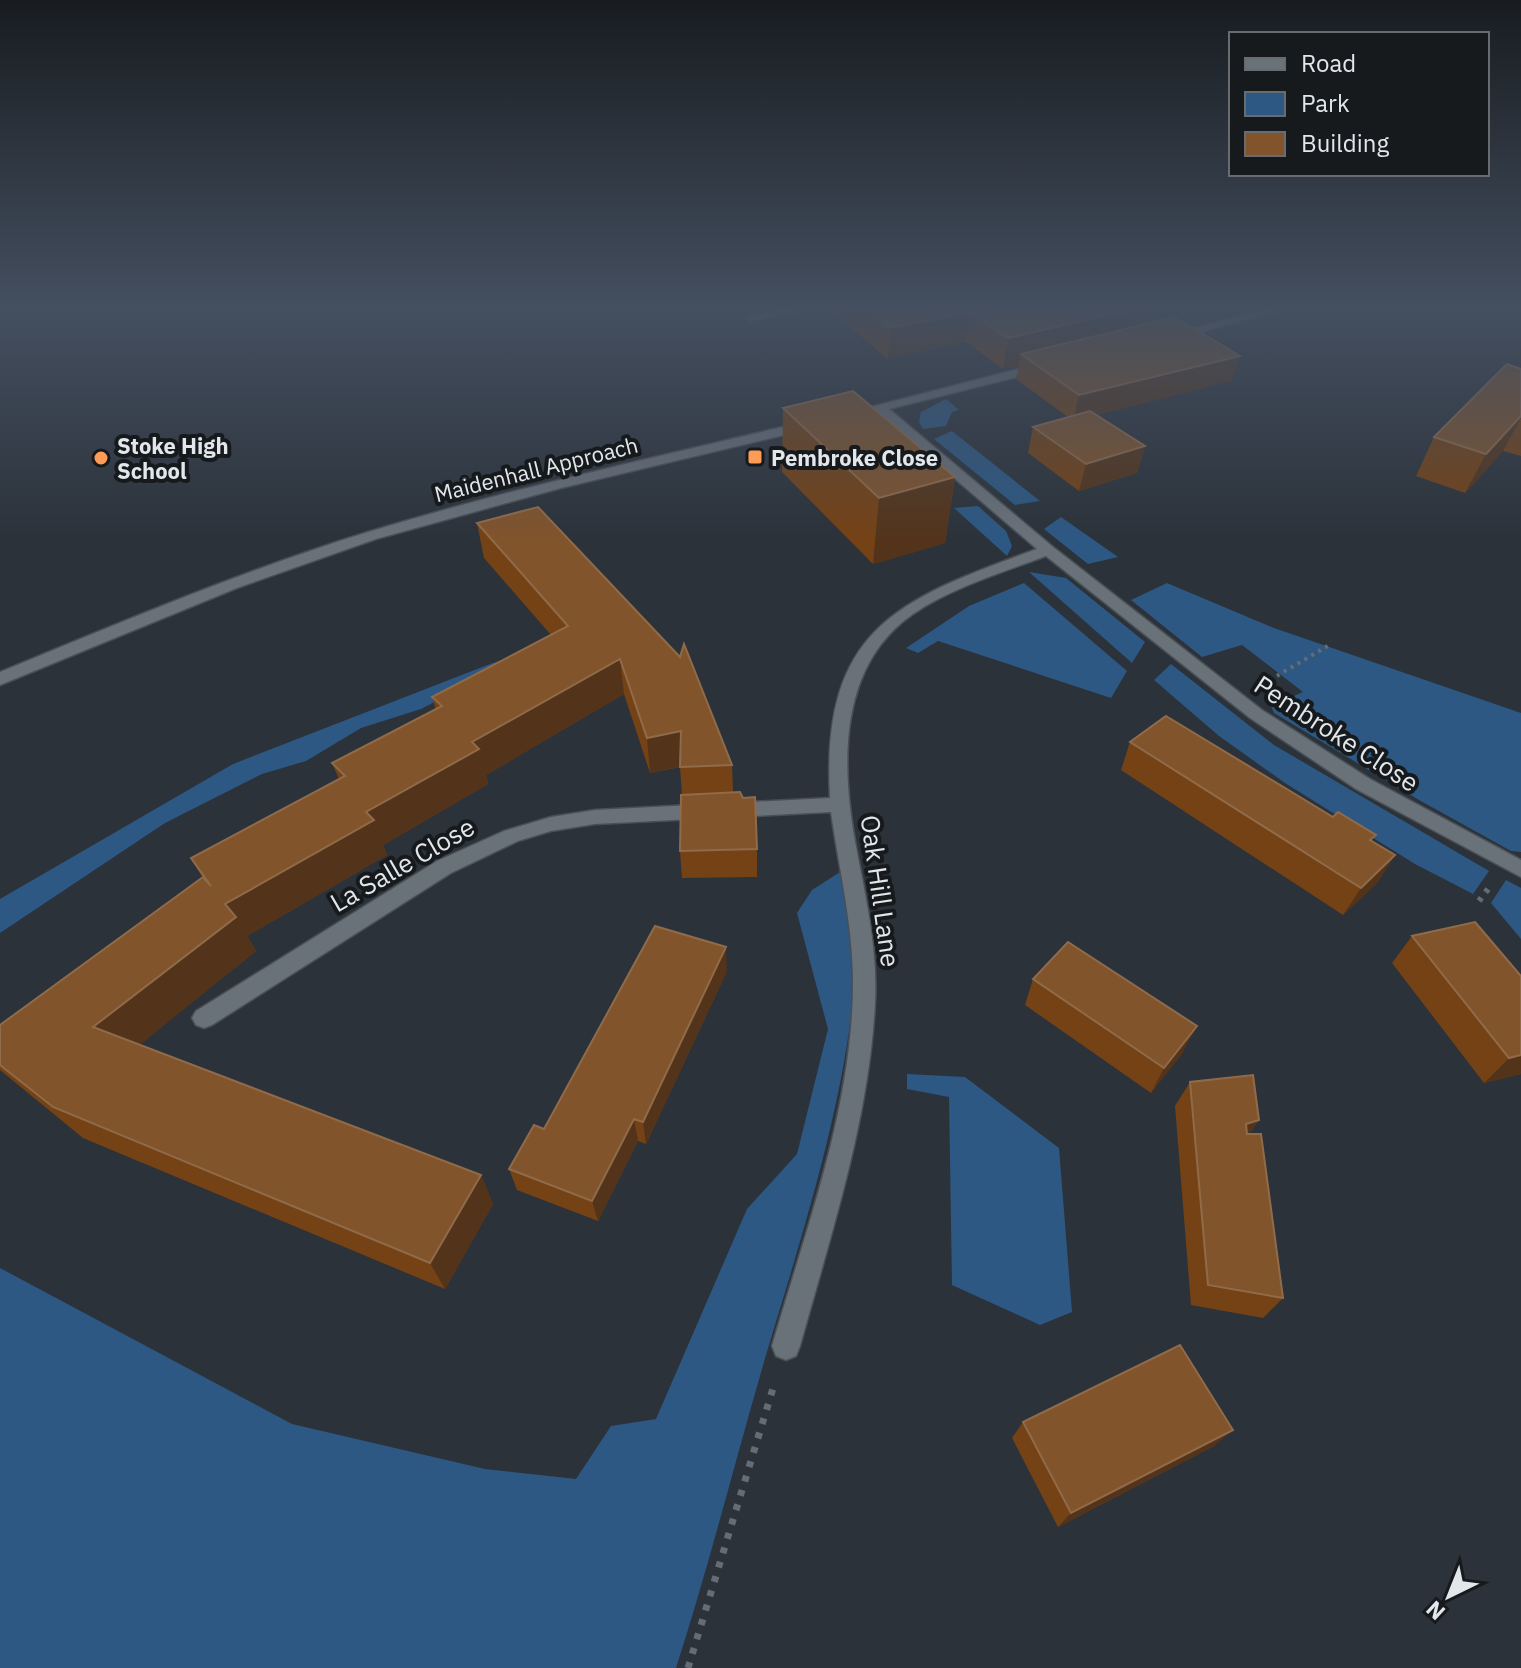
<svg xmlns="http://www.w3.org/2000/svg" width="1521" height="1668" viewBox="0 0 1521 1668" font-family="'IBM Plex Sans',sans-serif">
<style>
.green{fill:#2d5883}
.lines{fill:none;stroke-linecap:round;stroke-linejoin:round}
.lane-casing{stroke:#4a4f56;stroke-width:3}
.street-casing{stroke:#4a4f56;stroke-width:3}
.path-far2{stroke:#666c73;stroke-width:4;stroke-dasharray:3 5;stroke-linecap:butt}
.path-far1{stroke:#666c73;stroke-width:6;stroke-dasharray:4 7;stroke-linecap:butt}
.path{stroke:#666c73;stroke-width:7;stroke-dasharray:6 9;stroke-linecap:butt}
.lane{fill:#697179;fill-rule:evenodd}
.street{fill:#697179;fill-rule:evenodd}
.wall{fill:#754215}
.shaded-wall{fill:#53341a}
.building{fill:#81542c;stroke:#906b4a;stroke-width:2}
.poi-dot{fill:#fd9c56;stroke:#171a1d;stroke-width:3}
.labels{text-anchor:middle;dominant-baseline:central;stroke-width:8;stroke-linejoin:round;paint-order:stroke}
.far-poi-label{font-size:22px;font-weight:bold;fill:#e2e7ec;stroke:#171a1d;text-anchor:start}
.far-street-label{font-size:22px;fill:#e2e7ec;stroke:#171a1d}
.street-label{font-size:26px;fill:#e2e7ec;stroke:#171a1d}
</style>
<rect width="100%" height="100%" fill="#2b323a"/>
<!-- green -->
<g class="green">
<polygon points="946,399 959,410 952,412 946,426 923,429 919,422 921,412"/>
<polygon points="952,431 1040,501 1015,505 934,439"/>
<polygon points="978,506 1006,531 1012,546 1007,556 954,508"/>
<polygon points="1061,517 1118,557 1088,564 1044,529"/>
<polygon points="1029,572 1066,578 1145,642 1132,663"/>
<polygon points="1024,583 1127,671 1111,698 938,641 918,653 906,648 969,606"/>
<polygon points="1167,583 1274,628 1521,713 1521,852 1511,851 1419,800 1274,713 1271,706 1303,692 1242,645 1202,657 1131,600"/>
<polygon points="535,650 421,709 361,728 306,761 262,774 165,823 0,933 0,899 233,764 490,664"/>
<polygon points="1171,664 1274,745 1489,871 1473,894 1415,864 1285,783 1219,736 1154,680"/>
<path d="M 840,872 C 892,983 793,1258 760,1376 C 732,1473 707,1572 676,1668 L 0,1668 L 0,1268 L 292,1424 L 485,1469 L 576,1479 L 611,1426 L 656,1419 L 747,1209 L 797,1154 L 828,1029 L 797,913 L 812,890 Z"/>
<polygon points="1506,880 1521,888 1521,939 1491,903"/>
<polygon points="907,1074 965,1077 1059,1148 1072,1312 1040,1325 952,1285 949,1097 907,1089"/>
</g>
<g class="lines">
<!-- lane casing -->
<g class="lane-casing">
<polygon id="lane" points="791,307 815,307 750,321 744,318"/>
</g>
<!-- street casing -->
<g class="street-casing">
<g id="street">
<polygon points="1273,307 1292,307 1170,340 1164,336"/>
<path d="M 1041,363 L 1045,364 L 1045,370 L 889,409 L 1053,547 L 1262,710 L 1370,779 L 1521,860 L 1521,877 L 1356,789 L 1250,718 L 1046,556 C 1001,573 953,587 913,614 C 839,665 841,762 855,841 C 865,895 878,948 875,1003 C 869,1120 831,1234 800,1346 L 796,1356 L 786,1360 L 776,1356 L 772,1346 C 806,1229 853,1106 853,982 C 853,925 839,869 831,812 L 595,824 L 551,831 L 518,841 L 451,873 L 212,1025 L 204,1028 L 196,1025 L 192,1018 L 196,1011 L 437,861 L 504,831 L 551,817 L 595,810 L 830,798 C 821,629 896,600 1037,549 L 877,412 L 847,419 L 840,415 Z"/>
<path d="M 808,421 L 815,425 L 813,428 L 561,488 L 376,539 L 237,588 L 0,685 L 0,672 C 121,622 242,571 368,532 C 512,488 661,456 808,421 Z"/>
</g>
</g>
<!-- path-far2 -->
<polyline class="path-far2" points="1270,680 1331,644"/>
<!-- path-far1 -->
<polyline class="path-far1" points="1479,901 1488,889"/>
<!-- path -->
<polyline class="path" points="688,1668 774,1385"/>
<!-- lane -->
<use href="#lane" class="lane"/>
<!-- street -->
<use href="#street" class="street"/>
</g>
<!-- wall -->
<g class="wall">
<polygon points="826,307 1161,307 1157,321 1240,356 1231,381 1096,415 1145,446 1137,473 1079,491 1028,453 1033,427 1068,417 1016,379 1019,366 1003,369 966,342 888,359"/>
<polygon points="1521,369 1521,456 1503,451 1465,493 1416,476 1434,437"/>
<polygon points="783,408 955,477 945,543 873,564 782,472"/>
<polygon points="477,523 732,765 733,792 757,849 757,877 682,878 680,851 682,795 680,767 650,773 624,694 486,775 488,784 383,845 387,855 247,936 256,951 139,1045 481,1175 493,1204 445,1289 83,1138 0,1070 0,1025 202,877 191,858 339,779 332,763 436,710 432,697 551,635 484,558"/>
<polygon points="1130,742 1372,841 1395,855 1377,883 1343,915 1121,770"/>
<polygon points="1412,936 1521,976 1521,1074 1484,1083 1392,963"/>
<polygon points="727,971 646,1144 638,1141 598,1221 517,1190 509,1169 544,1129"/>
<polygon points="1033,979 1183,1052 1151,1093 1025,1005"/>
<polygon points="1190,1082 1259,1120 1249,1134 1283,1298 1263,1318 1191,1305 1175,1106"/>
<polygon points="1023,1422 1214,1446 1058,1527 1012,1438"/>
</g>
<!-- shaded-wall -->
<g class="shaded-wall">
<polygon points="1142,307 1161,307 1154,333 1021,354 1019,366 1003,369 1008,338"/>
<polygon points="970,312 966,342 888,359 890,328"/>
<polygon points="1240,356 1231,381 1073,421 1079,395"/>
<polygon points="1521,416 1521,418 1503,451 1465,493 1486,454"/>
<polygon points="1145,446 1137,473 1079,491 1086,464"/>
<polygon points="955,477 945,543 873,564 879,498"/>
<polygon points="620,659 624,694 486,775 488,784 383,845 387,855 247,936 256,951 121,1060 93,1027 225,904 472,742"/>
<polygon points="681,731 683,766 650,773 647,738"/>
<polygon points="1395,855 1377,883 1343,915 1361,888"/>
<polygon points="726,947 727,971 646,1144 643,1122"/>
<polygon points="1197,1026 1183,1052 1151,1093 1164,1068"/>
<polygon points="1521,1055 1521,1074 1484,1083 1509,1058"/>
<polygon points="634,1119 638,1141 598,1221 592,1201"/>
<polygon points="1259,1120 1242,1144 1246,1124"/>
<polygon points="481,1175 493,1204 445,1289 430,1263"/>
<polygon points="1233,1430 1214,1446 1058,1527 1071,1513"/>
</g>
<!-- building -->
<g class="building">
<polygon points="864,307 1142,307 1008,338 970,312 890,328"/>
<polygon points="1175,317 1240,356 1079,395 1021,354"/>
<polygon points="1507,364 1521,369 1521,416 1486,454 1434,437"/>
<polygon points="853,391 955,477 879,498 783,408"/>
<polygon points="1090,411 1145,446 1086,464 1033,427"/>
<polygon points="538,507 680,657 684,644 732,765 680,767 681,731 647,738 620,659 472,742 479,749 366,812 374,820 225,904 236,917 93,1027 481,1175 430,1263 53,1107 0,1065 0,1025 203,877 211,886 191,858 345,776 332,763 442,706 432,697 568,626 477,523"/>
<polygon points="1166,716 1333,817 1338,812 1376,835 1370,840 1395,855 1361,888 1130,742"/>
<polygon points="740,792 743,798 755,797 757,849 680,851 681,795"/>
<polygon points="1475,922 1521,976 1521,1055 1509,1058 1412,936"/>
<polygon points="655,926 726,947 643,1122 634,1119 592,1201 509,1169 534,1125 544,1129"/>
<polygon points="1068,942 1197,1026 1164,1068 1033,979"/>
<polygon points="1253,1075 1259,1120 1246,1124 1247,1134 1261,1134 1283,1298 1208,1285 1190,1082"/>
<polygon points="1180,1345 1233,1430 1071,1513 1023,1422"/>
</g>
<!-- sky -->
<linearGradient id="sky" x2="0" y2="1"><stop stop-color="#181c20"/><stop offset="0.57" stop-color="#444f60"/><stop offset="1" stop-color="#444f60" stop-opacity="0"/></linearGradient>
<rect width="1521" height="540" fill="url(#sky)"/>
<!-- markers -->
<g class="poi-dot">
<rect x="747" y="449" width="16" height="16" rx="4"/>
<circle cx="101" cy="458" r="8"/>
</g>
<g class="labels">
<!-- far-poi labels -->
<g class="far-poi-label">
<text x="117" y="445">Stoke High<tspan x="117" dy="25">School</tspan></text>
<text x="771" y="457">Pembroke Close</text>
</g>
<!-- far-street labels -->
<g class="far-street-label">
<text transform="translate(536 469) rotate(-14)">Maidenhall Approach</text>
</g>
<!-- street labels -->
<g class="street-label">
<text transform="translate(1337 733) rotate(33)">Pembroke Close</text>
<text transform="translate(402 864) rotate(-30)">La Salle Close</text>
<text transform="translate(881 891) rotate(82)">Oak Hill Lane</text>
</g>
</g>
<!-- legend -->
<rect x="1229" y="32" width="260" height="144" fill="#171a1d" stroke="#686c70" stroke-width="2"/>
<rect x="1245" y="58" width="40" height="12" fill="#697179" stroke="#686c70" stroke-width="2"/>
<text x="1301" y="72" font-size="24" fill="#e2e7ec">Road</text>
<rect x="1245" y="92" width="40" height="24" fill="#2d5883" stroke="#686c70" stroke-width="2"/>
<text x="1301" y="112" font-size="24" fill="#e2e7ec">Park</text>
<rect x="1245" y="132" width="40" height="24" fill="#81542c" stroke="#686c70" stroke-width="2"/>
<text x="1301" y="152" font-size="24" fill="#e2e7ec">Building</text>
<!-- north arrow -->
<g transform="translate(1449 1596) rotate(223)" stroke="#171a1d" stroke-width="6" paint-order="stroke">
<path d="M0-6L14 30L0 20L-14 30Z" fill="#e2e7ec"/>
<text y="-12" font-size="22" font-weight="bold" text-anchor="middle" fill="#e2e7ec">N</text>
</g>
</svg>
